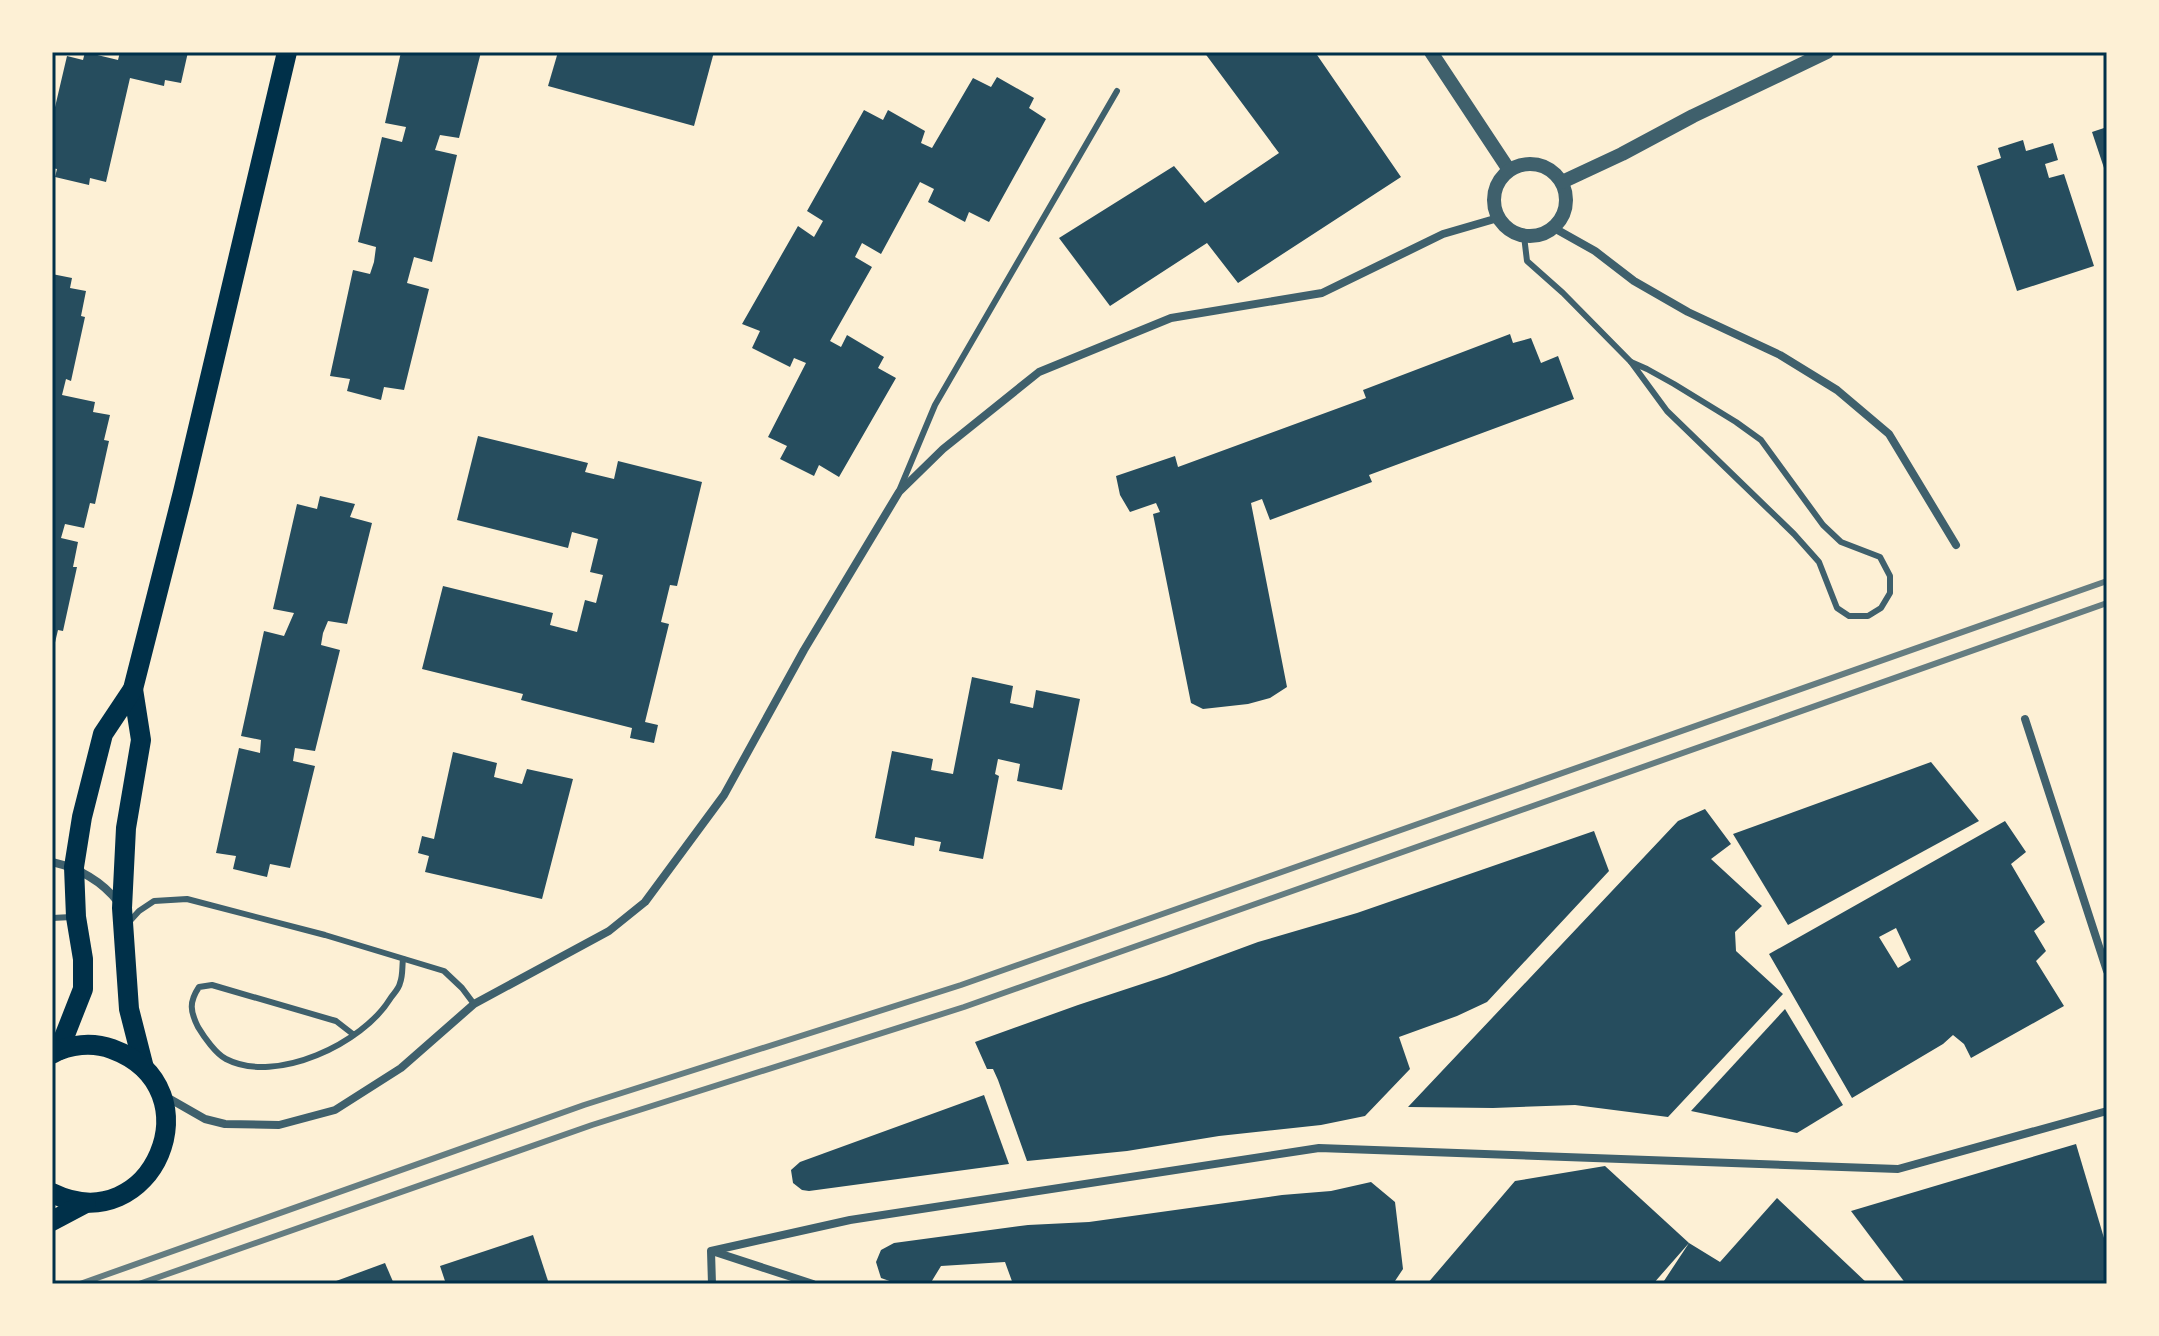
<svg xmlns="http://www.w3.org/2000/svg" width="2159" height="1336" viewBox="0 0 2159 1336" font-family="Rubik,sans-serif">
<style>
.building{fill:#264d5e;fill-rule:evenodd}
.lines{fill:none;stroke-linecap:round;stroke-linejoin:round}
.service{stroke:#3f606c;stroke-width:6}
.minor{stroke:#3f606c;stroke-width:8}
.tertiary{stroke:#3f606c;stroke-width:14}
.primary{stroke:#003049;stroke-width:20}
.rail{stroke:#657d81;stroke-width:6}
.neatline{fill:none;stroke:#003049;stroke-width:3}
</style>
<rect width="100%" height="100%" fill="#fdf0d5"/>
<!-- building -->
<g class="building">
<polygon points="85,52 118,60 120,52 188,52 181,83 165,80 164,86 130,78 106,182 90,178 89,185 55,177 57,169 52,168 52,120 67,56 83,60"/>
<polygon points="401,52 481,52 459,138 440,135 435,150 457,155 432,262 414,257 407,283 429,289 404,390 384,387 381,400 347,391 350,379 330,376 353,270 370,274 374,262 376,247 358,242 382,137 402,142 406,127 385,123"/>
<polygon points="558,52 714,52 694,126 548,86"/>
<polygon points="1204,52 1315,52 1401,177 1238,283 1207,243 1110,306 1059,238 1174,166 1205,203 1279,153"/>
<polygon points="997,77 1034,98 1029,108 1046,119 989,222 969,212 965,222 928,202 934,189 920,182 881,254 862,243 855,257 872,267 830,341 841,347 847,335 884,357 878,368 896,378 839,477 819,465 814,476 780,459 787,446 768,437 806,363 794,358 790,367 752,348 760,331 742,324 798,226 814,237 823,221 807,211 864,110 883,120 888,110 925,131 921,143 932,148 973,78 991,87"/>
<polygon points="2107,127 2107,174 2106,174 2092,132"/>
<polygon points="2023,140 2026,151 2053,143 2058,160 2045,164 2049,178 2064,174 2094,266 2017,291 1977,166 2001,158 1998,148"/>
<polygon points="52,274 72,278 70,288 86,291 81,316 85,317 71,381 66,379 62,395 95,402 93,412 110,415 104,440 109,441 95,504 90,503 84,528 65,524 61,538 78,542 73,567 77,567 63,631 58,630 53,651"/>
<polygon points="1510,334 1513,343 1531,338 1541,363 1558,356 1574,399 1369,475 1372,482 1270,520 1262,499 1251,503 1287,687 1270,698 1248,704 1203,709 1191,703 1153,514 1160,512 1156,503 1130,512 1120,495 1116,476 1175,456 1178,467 1366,398 1363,390"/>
<polygon points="478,436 588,463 585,472 614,479 618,461 702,482 677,586 670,585 661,622 669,624 645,722 658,725 654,743 630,738 632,728 521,700 523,694 422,669 443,586 553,613 550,625 577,632 585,600 596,603 603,575 590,572 598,539 572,532 568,548 457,520"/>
<polygon points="320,496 355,504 350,517 372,523 347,624 328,621 323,633 321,645 340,650 315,751 295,748 293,761 315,766 290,868 270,864 267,877 233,869 236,856 216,853 239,748 260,753 261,740 241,736 264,631 284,636 294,613 273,609 297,504 317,509"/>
<polygon points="972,677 1013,686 1010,703 1033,708 1036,690 1080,699 1062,790 1017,781 1020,764 998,759 995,774 999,776 983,859 939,851 941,842 915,837 914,846 875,838 892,751 933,759 931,770 953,774"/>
<polygon points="453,752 497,763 494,777 522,784 527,769 573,779 542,899 425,872 429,856 418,853 422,836 434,839"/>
<polygon points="1931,762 1979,821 1788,925 1733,834"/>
<polygon points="1705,809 1731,844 1711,859 1762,906 1735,932 1736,951 1783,994 1668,1117 1575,1105 1493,1108 1408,1107 1678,821"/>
<path d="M 2005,821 L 2026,852 L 2011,864 L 2045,922 L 2034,931 L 2046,951 L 2036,961 L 2064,1006 L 1971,1058 L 1964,1044 L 1953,1035 L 1943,1044 L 1852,1098 L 1769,954 ZM 1896,928 L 1911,960 L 1898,968 L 1879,937 Z"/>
<polygon points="1594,831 1609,871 1487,1002 1457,1016 1399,1037 1410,1069 1365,1116 1321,1125 1219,1136 1127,1151 1027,1161 998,1080 993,1069 987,1069 975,1042 1078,1005 1166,976 1258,942 1357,913"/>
<polygon points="1785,1009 1843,1105 1797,1133 1691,1111"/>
<polygon points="984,1095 1009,1164 809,1191 802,1190 793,1183 791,1170 800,1162"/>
<polygon points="2076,1144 2107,1248 2107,1284 1906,1284 1851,1211"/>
<polygon points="1605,1166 1689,1243 1720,1262 1777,1198 1868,1284 1662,1284 1689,1243 1653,1284 1427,1284 1515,1181"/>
<polygon points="1371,1182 1395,1202 1403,1269 1393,1284 1013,1284 1005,1262 941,1266 930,1284 898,1284 881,1278 876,1262 881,1250 894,1243 1028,1225 1089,1222 1282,1195 1331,1191"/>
<polygon points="533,1235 549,1284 446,1284 440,1266"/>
<polygon points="385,1263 394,1284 328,1284"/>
</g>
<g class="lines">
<!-- service -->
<g class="service">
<polyline points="1524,236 1527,261 1563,293 1631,362"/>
<polygon points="1631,362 1647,369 1674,384 1736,422 1761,440 1823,525 1841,542 1880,557 1890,576 1890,593 1881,608 1868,616 1849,616 1837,608 1819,562 1794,534 1667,411"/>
<polyline points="899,491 935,405 1117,91"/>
<polyline points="52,918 72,917"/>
<polyline points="129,922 139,911 154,901 187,899 325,935 444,971 462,988 474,1004"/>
<path d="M 354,1035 L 336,1021 L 212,985 L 199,987 C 189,1002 190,1011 198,1027 C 204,1037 216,1054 226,1059 C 276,1085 363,1043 390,999 C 393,994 399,989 400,983 C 403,976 402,966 403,959"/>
</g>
<!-- minor -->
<g class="minor">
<polyline points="1554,228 1595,251 1634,281 1688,312 1780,355 1837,390 1889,434 1956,545"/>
<polyline points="2025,719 2107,971"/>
<path d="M 52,862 C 78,868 101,880 118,902"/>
<polyline points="163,1095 205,1119 225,1124 279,1125 335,1110 401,1068 474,1004 609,931 645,902 724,795 804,650 899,492 943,449 1039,372 1171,318 1322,293 1443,234 1498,218"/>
<polyline points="712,1251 813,1284"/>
<polyline points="712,1284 711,1251 850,1220 1319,1148 1898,1169 2107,1111"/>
</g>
<!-- tertiary -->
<g class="tertiary">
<polyline points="1431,52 1509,170"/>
<circle cx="1530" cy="200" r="36"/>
<polyline points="1562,182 1622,154 1693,116 1827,52"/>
</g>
<!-- primary -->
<g class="primary">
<polyline points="133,689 141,740 126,828 122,908 129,1009 144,1068"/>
<polyline points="59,1050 83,989 83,959 76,917 74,867 82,817 103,734 133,689 183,492 287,52"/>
<path d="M 52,1054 C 69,1044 93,1042 112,1049 C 218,1088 152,1242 52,1193"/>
<polyline points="52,1221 86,1203"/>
</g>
<!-- rail -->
<g class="rail">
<polyline points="80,1284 584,1105 961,985 2107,581"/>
<polyline points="139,1284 592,1125 964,1007 2107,603"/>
</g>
</g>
<!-- border -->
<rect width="2159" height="1336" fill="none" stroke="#fdf0d5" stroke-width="108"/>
<rect x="54" y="54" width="2051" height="1228" class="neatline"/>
</svg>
